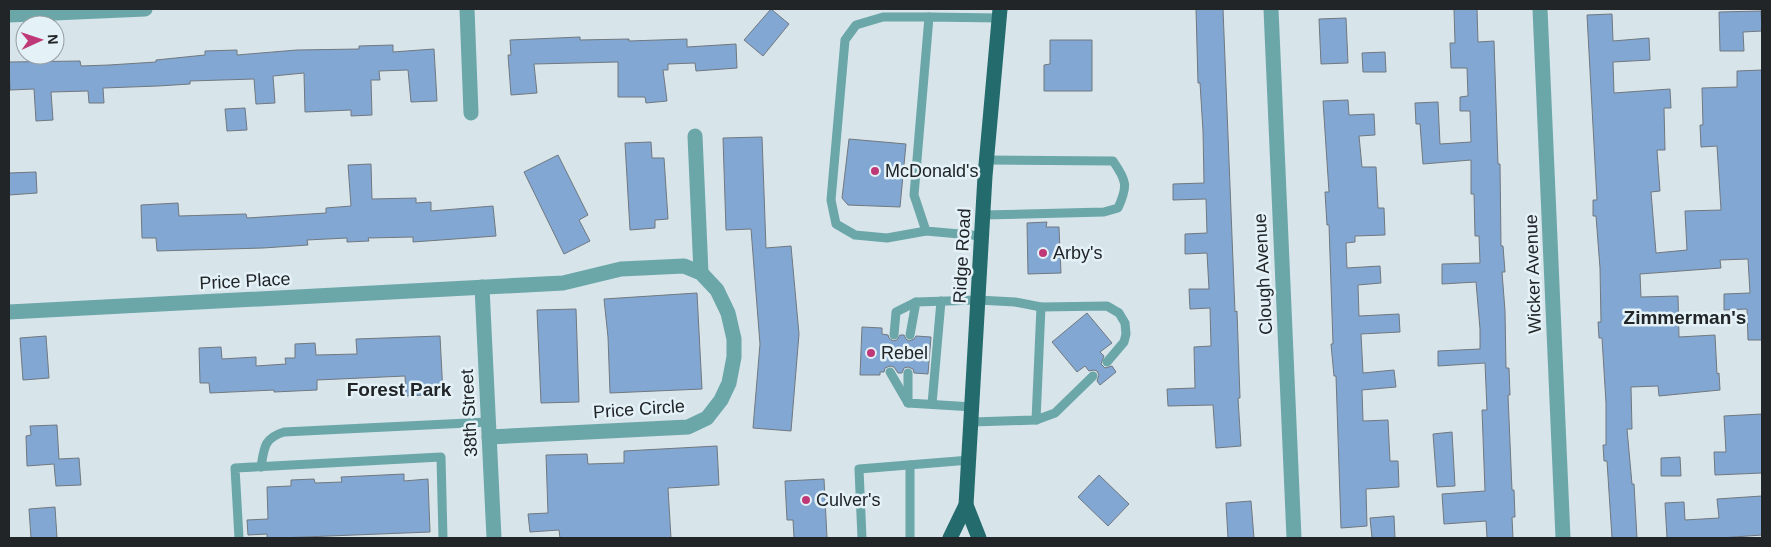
<svg xmlns="http://www.w3.org/2000/svg" width="1771" height="547" viewBox="0 0 1771 547" font-family="Arial,sans-serif">
<style>
.building{fill:#81a7d2;stroke:#717880}
.lines{fill:none;stroke-linecap:round;stroke-linejoin:round}
.lane{stroke:#6ba6a9;stroke-width:9}
.street{stroke:#6ba6a9;stroke-width:15}
.primary{stroke:#246b6e;stroke-width:15}
.poi-dot{fill:#bf3878;stroke:#e4f1f7;stroke-width:2}
.labels{text-anchor:middle;dominant-baseline:central;stroke-width:5;stroke-linejoin:round;paint-order:stroke}
.poi-label{font-size:18px;fill:#212528;stroke:#e4f1f7;text-anchor:start}
.street-label{font-size:18px;fill:#212528;stroke:#e4f1f7}
.neighbourhood-label{font-size:19px;font-weight:bold;fill:#212528;stroke:#e4f1f7}
</style>
<rect width="100%" height="100%" fill="#d7e4e9"/>
<!-- building -->
<g class="building">
<polygon points="771,9 789,24 763,56 744,40"/>
<polygon points="1196,9 1223,9 1235,312 1237,311 1240,398 1238,398 1241,446 1216,448 1213,405 1168,406 1167,389 1195,388 1194,347 1211,346 1210,308 1190,309 1189,289 1209,289 1207,253 1185,254 1185,234 1207,233 1206,199 1173,200 1173,184 1204,183 1203,131 1200,83 1198,83"/>
<polygon points="1454,9 1477,9 1478,42 1494,41 1498,164 1500,164 1501,246 1503,246 1505,272 1502,272 1505,311 1506,368 1509,368 1510,395 1508,395 1512,490 1514,490 1515,517 1512,517 1513,538 1487,538 1486,521 1444,524 1442,494 1485,491 1482,410 1487,410 1485,363 1438,366 1438,351 1480,349 1480,329 1476,282 1442,284 1442,264 1480,263 1479,236 1475,236 1474,194 1471,194 1471,160 1423,164 1420,124 1416,124 1415,103 1438,102 1440,144 1471,142 1470,111 1460,111 1460,97 1468,96 1467,68 1451,68 1450,43 1455,43"/>
<polygon points="1761,11 1762,31 1743,32 1744,51 1720,51 1719,12"/>
<polygon points="1612,14 1613,41 1649,38 1650,60 1613,62 1614,93 1670,89 1671,108 1664,108 1665,150 1657,150 1660,191 1651,192 1656,253 1687,250 1685,211 1721,210 1717,146 1701,147 1700,125 1703,125 1702,88 1737,87 1737,71 1762,70 1762,340 1748,340 1747,309 1724,310 1724,294 1750,293 1748,259 1720,260 1721,268 1640,274 1641,297 1678,296 1679,337 1715,335 1717,374 1719,373 1720,390 1659,396 1658,386 1631,387 1632,429 1627,429 1632,484 1634,484 1637,538 1612,538 1607,461 1604,461 1603,445 1606,445 1606,403 1602,338 1599,338 1598,322 1601,322 1600,268 1596,216 1593,216 1593,200 1597,200 1587,15"/>
<polygon points="1346,18 1348,63 1321,64 1319,19"/>
<polygon points="580,37 580,40 629,39 629,41 687,39 687,47 736,44 737,68 696,71 695,63 668,64 668,70 663,70 667,101 646,103 645,97 618,97 618,62 534,64 537,93 511,95 508,55 511,55 510,40"/>
<polygon points="1050,40 1092,40 1092,91 1044,91 1044,65 1050,64"/>
<polygon points="393,45 393,52 434,49 437,101 411,102 408,70 379,71 380,80 371,80 372,115 351,116 351,110 305,112 304,73 273,76 275,103 256,104 254,79 190,81 190,84 158,86 103,88 104,103 89,103 88,91 51,92 53,120 36,121 34,89 10,90 9,62 80,61 81,66 109,65 156,62 156,60 205,55 205,51 237,50 237,55 297,50 359,49 359,46"/>
<polygon points="1385,52 1386,72 1363,72 1362,53"/>
<polygon points="1348,100 1349,115 1374,114 1375,135 1359,136 1362,167 1376,167 1378,208 1384,208 1385,235 1355,236 1355,242 1346,243 1347,268 1380,266 1381,283 1358,285 1359,316 1399,314 1400,332 1361,334 1363,373 1394,370 1396,387 1362,390 1363,421 1388,420 1390,461 1398,461 1399,487 1366,489 1367,526 1341,528 1336,376 1334,376 1331,344 1333,344 1329,225 1327,225 1325,192 1329,192 1323,101"/>
<polygon points="245,108 247,130 227,131 225,109"/>
<polygon points="762,137 766,248 791,246 799,334 791,431 753,428 760,344 751,229 726,230 723,138"/>
<polygon points="849,139 906,144 900,207 848,205 842,198"/>
<polygon points="651,142 652,158 664,158 668,219 655,220 655,228 630,230 625,143"/>
<polygon points="558,155 588,215 579,220 590,241 564,254 524,172"/>
<polygon points="371,164 372,199 416,198 416,203 431,202 431,211 493,206 496,236 413,242 413,237 368,238 369,241 347,242 347,238 307,240 308,245 263,248 157,251 156,238 142,238 141,205 178,203 179,216 246,214 247,218 326,213 326,208 351,206 348,165"/>
<polygon points="36,172 37,193 9,195 9,173"/>
<polygon points="1047,222 1046,227 1059,227 1061,273 1028,274 1027,223"/>
<polygon points="697,293 702,389 610,393 608,337 604,299"/>
<polygon points="576,309 579,402 541,403 537,310"/>
<polygon points="1087,313 1112,343 1100,352 1104,356 1101,364 1105,368 1112,366 1116,372 1100,385 1097,381 1099,375 1097,371 1094,370 1089,371 1085,366 1077,372 1052,342"/>
<polygon points="862,327 882,328 882,334 888,335 889,338 893,341 897,340 900,335 904,335 906,339 909,341 914,339 916,336 931,337 928,374 914,373 913,369 908,367 904,368 902,373 898,373 894,367 890,366 885,368 884,372 880,372 880,375 860,375"/>
<polygon points="46,336 49,378 23,380 20,338"/>
<polygon points="440,336 443,394 406,396 405,376 317,380 317,390 274,392 274,390 210,393 209,383 200,383 199,348 221,347 222,359 256,357 256,366 286,364 285,358 295,358 295,344 315,343 316,355 357,354 356,339"/>
<polygon points="1762,414 1762,473 1715,475 1714,452 1726,452 1724,416"/>
<polygon points="57,425 59,459 79,458 81,485 56,486 54,464 27,466 26,436 31,435 30,426"/>
<polygon points="1452,432 1455,486 1437,487 1433,434"/>
<polygon points="717,446 719,485 668,488 671,538 560,538 559,530 530,532 528,514 548,513 546,455 587,454 588,464 624,463 624,451"/>
<polygon points="1680,457 1681,476 1661,476 1661,458"/>
<polygon points="404,474 404,481 428,479 430,532 279,538 267,538 267,534 248,535 247,520 268,519 267,487 291,486 291,480 314,479 315,483 342,482 341,477"/>
<polygon points="1099,475 1129,504 1108,526 1078,497"/>
<polygon points="824,479 827,538 794,538 793,520 787,520 785,481"/>
<polygon points="1762,496 1762,535 1720,538 1667,538 1665,503 1684,502 1685,520 1719,518 1717,499"/>
<polygon points="1251,501 1254,538 1228,538 1226,503"/>
<polygon points="55,507 57,538 31,538 29,509"/>
<polygon points="1394,516 1395,538 1372,538 1370,518"/>
</g>
<g class="lines">
<!-- lane -->
<g class="lane">
<path d="M 983,215 L 1104,212 L 1118,208 C 1128,186 1127,181 1113,161 L 987,160"/>
<polyline points="926,231 887,238 855,235 836,224 831,200 845,40 856,25 883,17 929,17"/>
<polyline points="982,236 926,231 914,195 929,17 999,18"/>
<polyline points="894,335 896,312 916,302"/>
<polyline points="910,335 916,302 978,300 1015,302 1041,307 1107,306 1119,313 1125,323 1126,334 1124,342 1107,362"/>
<polyline points="890,372 908,403"/>
<polyline points="908,373 908,403 973,407"/>
<polyline points="932,404 941,301"/>
<polyline points="1036,420 1055,413 1093,376"/>
<polyline points="972,422 1036,420 1041,307"/>
<path d="M 261,467 C 264,448 264,438 284,432 L 488,422"/>
<polyline points="239,538 235,468 441,457 443,538"/>
<polyline points="862,538 859,469 970,460"/>
<polyline points="910,538 910,465"/>
</g>
<!-- street -->
<g class="street">
<polyline points="467,9 471,113"/>
<polyline points="1271,9 1294,538"/>
<polyline points="1540,9 1563,538"/>
<polyline points="9,15 145,9"/>
<polyline points="695,136 701,273"/>
<polyline points="482,287 494,538"/>
<polyline points="9,312 563,283 621,269 684,266 701,273 717,290 728,313 734,339 734,357 729,383 721,400 707,418 688,427 489,437"/>
</g>
<!-- primary -->
<g class="primary">
<polyline points="966,505 979,538"/>
<polyline points="950,538 966,505 985,176 1000,9"/>
</g>
</g>
<!-- markers -->
<g class="poi-dot">
<circle cx="875" cy="171" r="5"/>
<circle cx="1043" cy="253" r="5"/>
<circle cx="871" cy="353" r="5"/>
<circle cx="806" cy="500" r="5"/>
</g>
<g class="labels">
<!-- poi labels -->
<g class="poi-label">
<text x="885" y="171">McDonald's</text>
<text x="1053" y="253">Arby's</text>
<text x="881" y="353">Rebel</text>
<text x="816" y="500">Culver's</text>
</g>
<!-- street labels -->
<g class="street-label">
<text transform="translate(962 256) rotate(-87)">Ridge Road</text>
<text transform="translate(1263 274) rotate(-93)">Clough Avenue</text>
<text transform="translate(1533 274) rotate(-92)">Wicker Avenue</text>
<text transform="translate(245 281) rotate(-3)">Price Place</text>
<text transform="translate(639 409) rotate(-4)">Price Circle</text>
<text transform="translate(469 413) rotate(-93)">38th Street</text>
</g>
<!-- neighbourhood labels -->
<g class="neighbourhood-label">
<text x="1685" y="317">Zimmerman's</text>
<text x="399" y="389">Forest Park</text>
</g>
</g>
<!-- border -->
<rect width="1771" height="547" fill="none" stroke="#212528" stroke-width="20"/>
<!-- north arrow -->
<g transform="translate(40 40) rotate(87)"><circle r="24" fill="#e4f1f7" stroke="#969fa4"/>
<path d="M0-4L9 19L0 12L-9 19Z" fill="#bf3878"/>
<text y="-8" font-size="14" font-weight="bold" text-anchor="middle" fill="#212528">N</text>
</g>
</svg>
